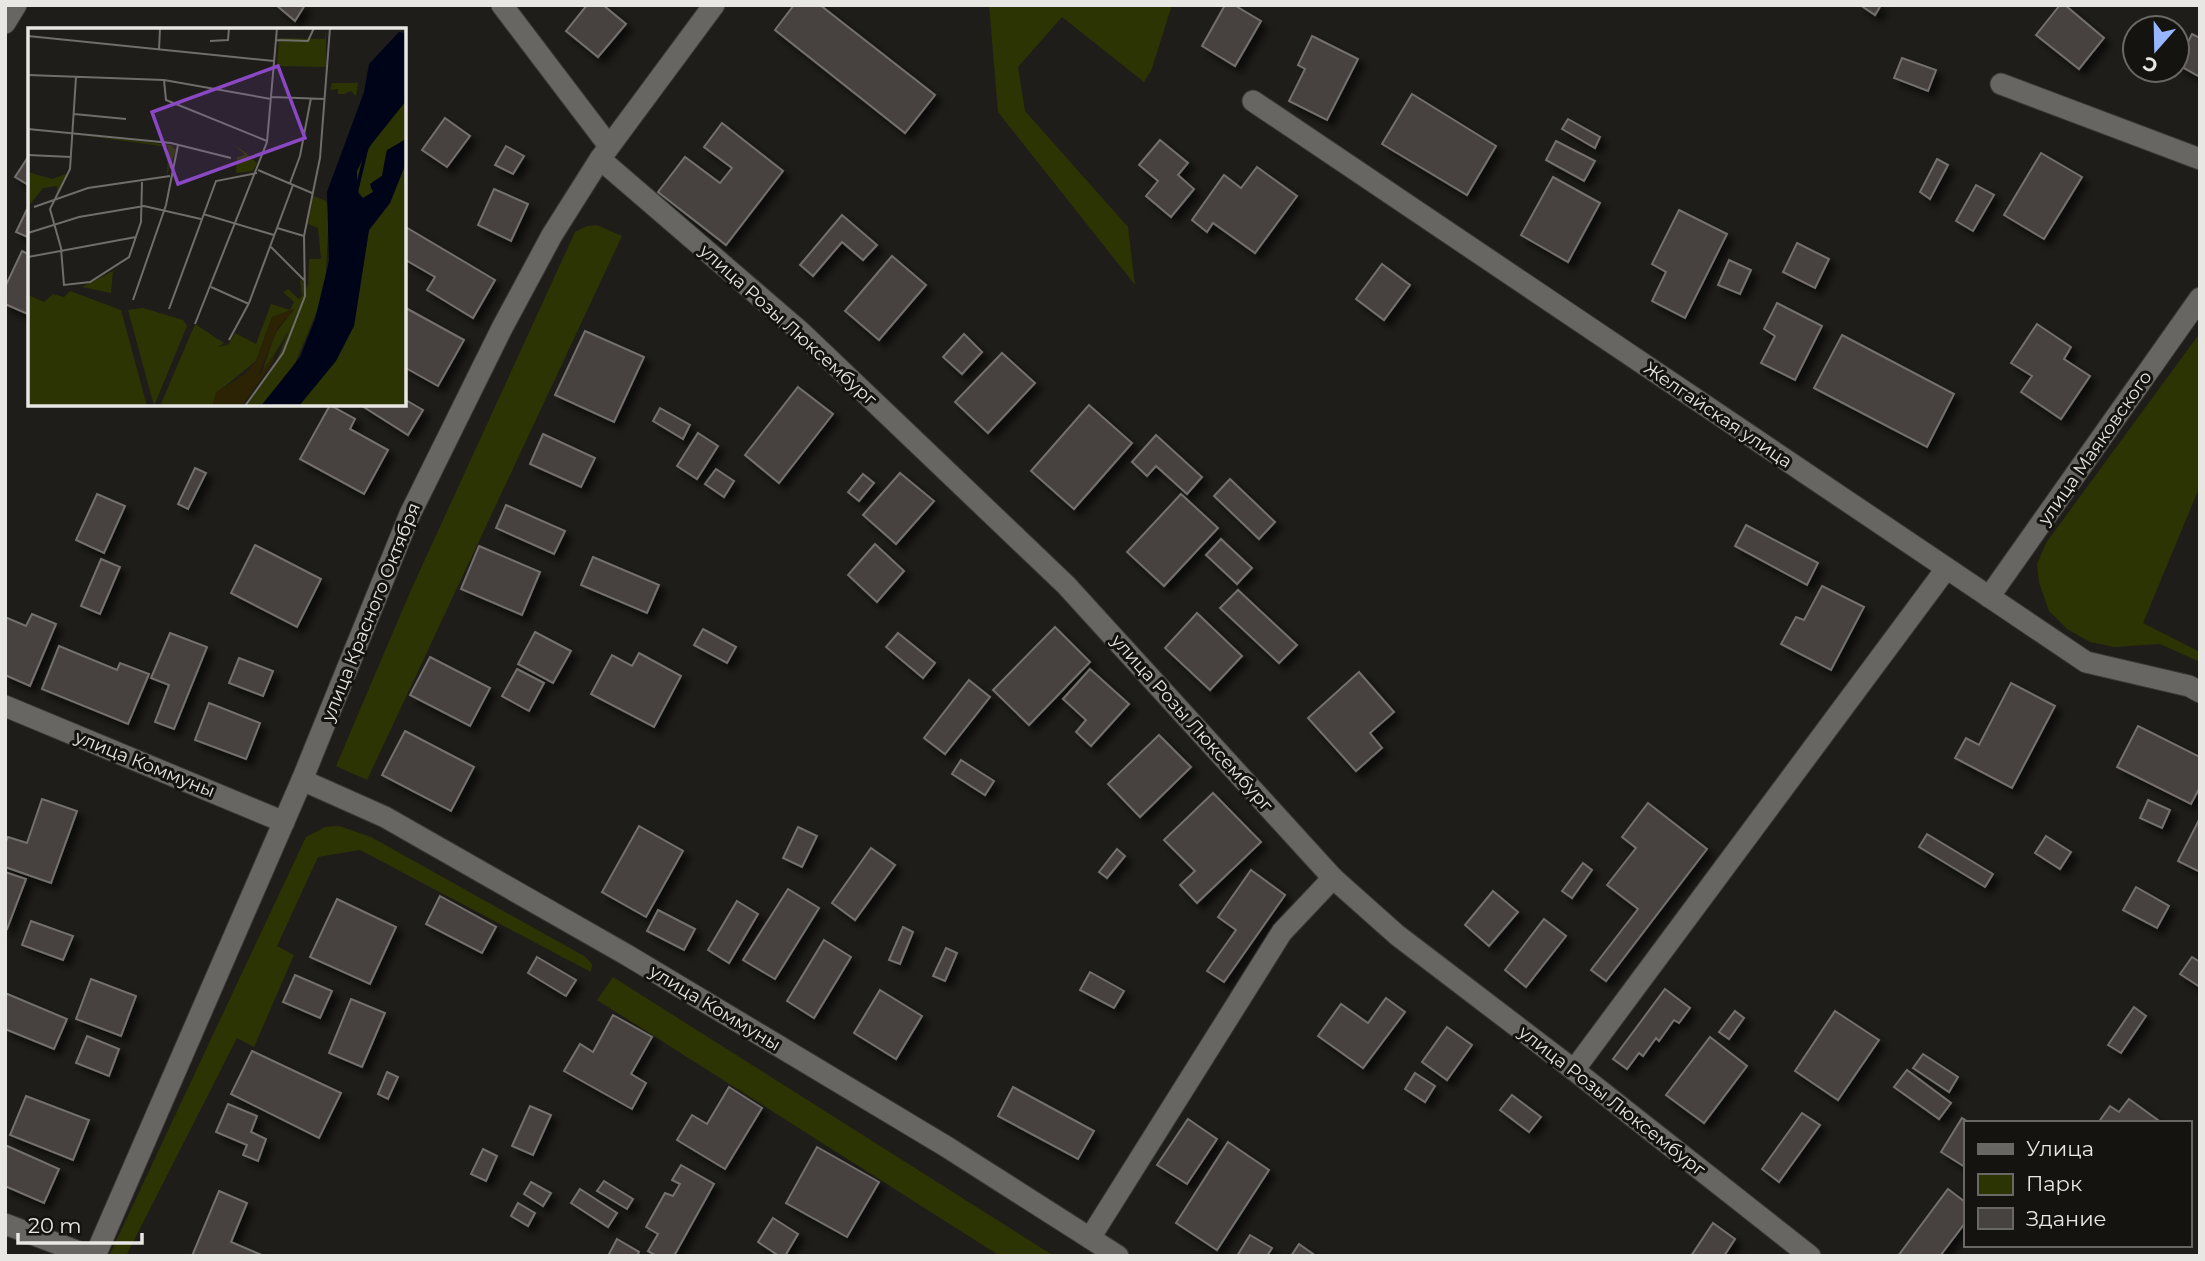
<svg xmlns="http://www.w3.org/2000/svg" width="2205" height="1261" viewBox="0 0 2205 1261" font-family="Montserrat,sans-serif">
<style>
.green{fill:#2d3404}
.building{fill:#464240;stroke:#736f6d;stroke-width:2;filter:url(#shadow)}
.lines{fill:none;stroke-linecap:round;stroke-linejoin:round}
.minor-casing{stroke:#393836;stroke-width:23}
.minor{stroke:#686662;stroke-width:21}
.labels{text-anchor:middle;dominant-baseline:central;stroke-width:6;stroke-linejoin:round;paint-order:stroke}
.street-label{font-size:18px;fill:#e8e7e4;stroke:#151310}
.inset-river{fill:none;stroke:#000418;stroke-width:3.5}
.inset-road{fill:none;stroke:#6f6e6a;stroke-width:2}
.view{fill:#8b48c5;fill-opacity:0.15;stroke:#8b48c5;stroke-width:3.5}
.inset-edge{fill:none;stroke:#e8e7e4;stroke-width:3.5}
</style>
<defs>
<filter id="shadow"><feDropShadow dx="6" dy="6" stdDeviation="3.5" flood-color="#0009"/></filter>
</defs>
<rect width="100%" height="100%" fill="#1e1d19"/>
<!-- green -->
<g class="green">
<polygon points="989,5 1172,5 1151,71 1144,82 1062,17 1018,67 1025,111 1128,227 1135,285 998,112"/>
<polygon points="597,225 622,236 367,780 336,766 411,590 575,232 587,226"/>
<polygon points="2200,333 2200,486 2143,623 2200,652 2200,662 2160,644 2114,647 2090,642 2067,629 2049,611 2039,582 2037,564 2046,543"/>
<polygon points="339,826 371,837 584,956 592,964 591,972 360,850 318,857 277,946 294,955 254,1047 237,1038 126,1256 109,1256 306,837 325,827"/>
<polygon points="613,977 1054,1256 1000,1256 597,1000"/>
</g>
<!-- building -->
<g class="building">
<polygon points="276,5 305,5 295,21"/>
<polygon points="587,5 603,5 626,24 598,57 566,31"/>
<polygon points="794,5 820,5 935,95 905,133 775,30"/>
<polygon points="1225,5 1234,5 1261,21 1235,66 1202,46"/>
<polygon points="1860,5 1881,5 1875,15"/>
<polygon points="2060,5 2065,5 2104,38 2079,69 2036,35"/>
<polygon points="2192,34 2200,38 2200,77 2177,64"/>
<polygon points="1312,36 1358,59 1327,120 1289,101 1305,69 1298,65"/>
<polygon points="1902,58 1936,70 1928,91 1894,78"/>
<polygon points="1412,94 1496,146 1467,195 1382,144"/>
<polygon points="445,118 470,136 447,167 422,150"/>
<polygon points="1568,119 1600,137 1595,148 1562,129"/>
<polygon points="722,123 783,171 726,245 658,192 685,157 720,183 732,168 704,147"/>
<polygon points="1160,140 1188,163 1178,175 1194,189 1171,217 1146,196 1158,181 1139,165"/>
<polygon points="1556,141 1595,161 1584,181 1546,160"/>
<polygon points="506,146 524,156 513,174 495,165"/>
<polygon points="2041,153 2082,177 2044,239 2004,215"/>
<polygon points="30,154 30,186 15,177"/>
<polygon points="1937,159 1948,165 1930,199 1920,192"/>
<polygon points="1257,167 1297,196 1255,253 1213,223 1207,232 1192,220 1224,175 1241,188"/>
<polygon points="1553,177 1600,203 1568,262 1521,235"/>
<polygon points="1976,185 1994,195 1973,231 1956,221"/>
<polygon points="494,189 528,204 511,241 478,225"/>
<polygon points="30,203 30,238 16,232"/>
<polygon points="1679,210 1727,234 1685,318 1652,301 1666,272 1652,264"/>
<polygon points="842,215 877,245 863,260 842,242 813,276 800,265"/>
<polygon points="404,226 495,280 473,318 427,290 435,277 404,259"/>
<polygon points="1797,243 1829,259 1815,288 1783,272"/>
<polygon points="22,251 30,255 30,315 5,304 5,287"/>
<polygon points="892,256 926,285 879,340 845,311"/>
<polygon points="1729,260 1751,270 1740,294 1718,285"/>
<polygon points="1382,264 1410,285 1384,320 1356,299"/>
<polygon points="1777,303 1822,326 1795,380 1761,363 1775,336 1764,329"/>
<polygon points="404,307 464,340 438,386 404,367"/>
<polygon points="2037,324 2071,347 2064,359 2090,376 2061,419 2021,392 2032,376 2011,363"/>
<polygon points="585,331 644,357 614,422 555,395"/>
<polygon points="964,334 982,352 962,374 943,357"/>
<polygon points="1842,335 1954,394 1927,447 1814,388"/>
<polygon points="1002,353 1035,383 988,433 955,402"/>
<polygon points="798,387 833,414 779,483 745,455"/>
<polygon points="404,399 423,410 408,435 359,404 404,404"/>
<polygon points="330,405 355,419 350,429 388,450 364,494 300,459"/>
<polygon points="1089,405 1132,443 1074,509 1031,471"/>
<polygon points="660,408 690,425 683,439 653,421"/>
<polygon points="698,433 718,446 697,479 677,466"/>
<polygon points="543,434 595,458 581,487 530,464"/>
<polygon points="1156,435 1202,477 1187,494 1156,466 1147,476 1132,462"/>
<polygon points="195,468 206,473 188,509 178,504"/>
<polygon points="716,469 734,481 724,497 705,484"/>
<polygon points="900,473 934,501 896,544 863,515"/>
<polygon points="863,474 874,483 859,501 848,492"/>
<polygon points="1230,479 1275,522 1259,539 1214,496"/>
<polygon points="97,494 125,506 104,553 76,540"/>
<polygon points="1181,494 1218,528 1164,586 1127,552"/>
<polygon points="506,505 565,531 554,554 496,528"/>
<polygon points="1746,525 1818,563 1807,585 1735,546"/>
<polygon points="1221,539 1252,568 1237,584 1206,555"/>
<polygon points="875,544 904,571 877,602 848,575"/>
<polygon points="255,545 321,579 297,627 231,593"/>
<polygon points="479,546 540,572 522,615 461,589"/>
<polygon points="593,557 659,585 647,613 581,585"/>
<polygon points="101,559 120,567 100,614 81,606"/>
<polygon points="1822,586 1864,607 1831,670 1781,644 1796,617 1804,620"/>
<polygon points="1238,590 1297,645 1279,663 1220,608"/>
<polygon points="1197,613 1242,656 1210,690 1165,648"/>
<polygon points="32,614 56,624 30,686 5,675 5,617 26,626"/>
<polygon points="1055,627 1090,662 1029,725 993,690"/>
<polygon points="703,629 736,647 727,663 694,645"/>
<polygon points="535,632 571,651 553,683 518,664"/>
<polygon points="170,633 207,647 174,729 155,722 169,685 151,678"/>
<polygon points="898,633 935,663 923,678 886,647"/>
<polygon points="59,646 117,670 120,663 149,674 128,724 42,689"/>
<polygon points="639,653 681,676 654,727 591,694 612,655 632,666"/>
<polygon points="430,657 490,688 470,726 410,695"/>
<polygon points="239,658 273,671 263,696 229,683"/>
<polygon points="517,669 544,683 529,711 502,696"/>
<polygon points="1090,669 1129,704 1091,746 1076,732 1086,720 1063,699"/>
<polygon points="1359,672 1394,712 1370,733 1382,748 1356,771 1308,718"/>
<polygon points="969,680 990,697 945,754 924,738"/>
<polygon points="2011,683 2055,706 2012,788 1955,758 1966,738 1979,745"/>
<polygon points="209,703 260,723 246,759 195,740"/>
<polygon points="2138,726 2200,757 2200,787 2191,804 2117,767"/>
<polygon points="405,731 474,767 451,811 382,775"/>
<polygon points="1159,735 1191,767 1140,817 1108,784"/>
<polygon points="961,760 994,781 985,795 952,774"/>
<polygon points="1213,793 1261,842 1197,903 1180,885 1195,871 1164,840"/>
<polygon points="42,799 77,811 51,883 5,867 5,843 8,837 27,843"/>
<polygon points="2148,800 2170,810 2162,828 2140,818"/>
<polygon points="1648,803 1707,849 1606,981 1591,970 1638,909 1607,885 1636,848 1622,837"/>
<polygon points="2200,818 2200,872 2178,861"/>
<polygon points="639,826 683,851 646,917 602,892"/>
<polygon points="798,827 817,836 802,867 783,858"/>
<polygon points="1927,834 1993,874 1985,887 1919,847"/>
<polygon points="2046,836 2071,852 2060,869 2035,853"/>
<polygon points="871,848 895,865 855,920 832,903"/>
<polygon points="1117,849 1125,856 1107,878 1099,872"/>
<polygon points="1583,863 1592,870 1572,898 1562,891"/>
<polygon points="1251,870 1285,895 1224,982 1207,971 1236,930 1218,917"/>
<polygon points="5,872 26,879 7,929 5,928"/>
<polygon points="2136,887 2169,906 2157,928 2123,910"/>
<polygon points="788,889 819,908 775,979 743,960"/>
<polygon points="1493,891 1518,912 1489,946 1465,925"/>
<polygon points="440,896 496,927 482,953 426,924"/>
<polygon points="337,899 396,927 370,984 310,957"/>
<polygon points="737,901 758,914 729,963 708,950"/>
<polygon points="658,910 695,929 684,950 647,931"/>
<polygon points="1544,919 1566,936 1526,987 1505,970"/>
<polygon points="31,921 73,936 63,960 22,945"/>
<polygon points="903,927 913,932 900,964 889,960"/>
<polygon points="824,940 851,957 814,1018 787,1001"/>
<polygon points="946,948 957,953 945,981 933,976"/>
<polygon points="537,957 576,980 566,996 528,973"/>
<polygon points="2192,957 2200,962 2200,987 2180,974"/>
<polygon points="1090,972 1124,991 1114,1008 1080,990"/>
<polygon points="295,975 332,991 320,1018 283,1002"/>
<polygon points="91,979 136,996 121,1036 76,1019"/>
<polygon points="1665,989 1690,1008 1679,1023 1674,1020 1659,1041 1656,1038 1643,1056 1639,1053 1627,1069 1613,1059"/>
<polygon points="880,990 922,1016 896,1059 854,1033"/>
<polygon points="5,993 67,1019 54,1049 5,1029"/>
<polygon points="1386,998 1405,1012 1363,1068 1318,1036 1341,1004 1368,1023"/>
<polygon points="351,999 385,1013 362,1067 329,1053"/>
<polygon points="2134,1007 2146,1016 2121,1053 2108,1045"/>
<polygon points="1735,1011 1744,1018 1729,1039 1719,1032"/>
<polygon points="1835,1011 1879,1040 1838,1100 1795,1071"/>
<polygon points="613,1015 652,1037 631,1074 646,1083 632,1109 564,1071 580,1044 593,1052"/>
<polygon points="1447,1027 1472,1045 1447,1080 1422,1062"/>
<polygon points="87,1036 119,1049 109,1076 76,1063"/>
<polygon points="1710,1037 1747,1066 1704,1123 1666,1095"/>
<polygon points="252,1051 341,1093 319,1138 231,1094"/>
<polygon points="1923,1054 1958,1077 1949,1092 1913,1068"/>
<polygon points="1907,1070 1951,1103 1939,1119 1894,1087"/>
<polygon points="387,1072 398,1077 388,1099 378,1094"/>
<polygon points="1415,1073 1435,1086 1425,1102 1405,1089"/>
<polygon points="729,1087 762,1108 725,1169 677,1140 692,1115 707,1124"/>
<polygon points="1013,1087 1094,1131 1078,1159 998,1116"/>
<polygon points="1512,1095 1541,1117 1529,1132 1500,1110"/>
<polygon points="26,1096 89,1120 73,1160 10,1135"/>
<polygon points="2129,1099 2162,1123 2098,1123 2110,1106 2119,1112"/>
<polygon points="228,1104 257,1116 251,1132 266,1139 258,1161 243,1155 247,1145 216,1132"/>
<polygon points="530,1106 551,1115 533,1155 512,1146"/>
<polygon points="1802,1113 1820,1125 1779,1182 1762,1169"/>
<polygon points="1962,1118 1970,1123 1965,1123 1965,1167 1941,1152"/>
<polygon points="1188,1119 1217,1139 1187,1184 1157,1165"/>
<polygon points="1228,1142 1269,1170 1217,1250 1176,1223"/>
<polygon points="5,1145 59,1169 44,1203 5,1186"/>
<polygon points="817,1147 879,1182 847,1237 786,1203"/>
<polygon points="483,1149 497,1156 486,1181 471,1174"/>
<polygon points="681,1165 714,1184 674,1256 657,1256 648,1251 658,1234 646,1227 665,1193 673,1196 680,1184 672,1180"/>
<polygon points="604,1181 633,1199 627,1209 597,1191"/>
<polygon points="531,1182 551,1193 543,1206 524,1194"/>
<polygon points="580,1189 617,1213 608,1227 571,1203"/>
<polygon points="1948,1189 1965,1202 1965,1223 1940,1256 1898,1256"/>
<polygon points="219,1191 247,1203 231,1242 264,1256 192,1256"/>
<polygon points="518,1203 535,1213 528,1226 511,1216"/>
<polygon points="773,1218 798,1234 785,1256 779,1256 758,1242"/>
<polygon points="1713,1223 1735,1239 1724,1256 1691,1256"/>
<polygon points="1250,1235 1272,1248 1267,1256 1237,1256"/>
<polygon points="617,1239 639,1252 637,1256 608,1256"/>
<polygon points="1299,1244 1316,1256 1291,1256"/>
</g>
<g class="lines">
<!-- minor casing -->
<g class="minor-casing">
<g id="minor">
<polyline points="502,5 609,146"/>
<polyline points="5,23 16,5"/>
<polyline points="2001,84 2200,159"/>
<polyline points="1253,101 2086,662 2189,686 2200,692"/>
<polyline points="600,159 802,333 1066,585 1333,878 1397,935 1574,1070 1810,1256"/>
<polyline points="1989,597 2200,298"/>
<polyline points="5,706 284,822"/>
<polyline points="302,780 385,817 627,955 947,1147 1118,1256"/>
<polyline points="1574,1070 1946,569"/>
<polyline points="5,1224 90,1256"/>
<polyline points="1090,1238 1282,932 1333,878"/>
<polyline points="95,1256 302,780 410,514 502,328 552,235 600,159 714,5"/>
</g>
</g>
<!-- minor -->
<use href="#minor" class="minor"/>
</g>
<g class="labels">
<!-- street labels -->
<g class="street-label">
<text transform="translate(788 325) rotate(42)">улица Розы Люксембург</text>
<text transform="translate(1718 415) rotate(34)">Желгайская улица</text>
<text transform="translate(2095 448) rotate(-55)">улица Маяковского</text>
<text transform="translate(371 612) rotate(-68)">улица Красного Октября</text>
<text transform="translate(1192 723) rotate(48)">улица Розы Люксембург</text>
<text transform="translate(145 764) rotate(22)">улица Коммуны</text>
<text transform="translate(715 1008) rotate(31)">улица Коммуны</text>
<text transform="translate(1612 1101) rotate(38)">улица Розы Люксембург</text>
</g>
</g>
<!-- overview -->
<g transform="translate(28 28)">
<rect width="378" height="378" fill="#1e1d19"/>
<path d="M 298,0 L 298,39 L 249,38 L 251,10 L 297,11 ZM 304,55 L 330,55 L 328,68 L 323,63 L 316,66 L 310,66 L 310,61 L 302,62 ZM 378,73 L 378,111 L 358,124 L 354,148 L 345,153 L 342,160 L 346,163 L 335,170 L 328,159 L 329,143 L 349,106 ZM 46,106 L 143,117 L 148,122 L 139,147 L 140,119 ZM 206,117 L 217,124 L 229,135 L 225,143 L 208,145 L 209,129 L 217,127 ZM 378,135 L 378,378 L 271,378 L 326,298 L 341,202 L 362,175 ZM 0,144 L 24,151 L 38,146 L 29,165 L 29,158 L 15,160 L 0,179 ZM 285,168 L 298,173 L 301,184 L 297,264 L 266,338 L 233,378 L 218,378 L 246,339 L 280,256 L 281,231 L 293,231 L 290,200 L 280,196 ZM 85,243 L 83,265 L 54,259 ZM 272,251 L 276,254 L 276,266 L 260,304 L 232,350 L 247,306 L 266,281 L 244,289 L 228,333 L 192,362 L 184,378 L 132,378 L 167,296 L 196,315 L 190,319 L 200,317 L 207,305 L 228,316 L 243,276 L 262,282 L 266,274 L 255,264 L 260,261 L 271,271 L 274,268 ZM 42,263 L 93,282 L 119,378 L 0,378 L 0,267 L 16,274 L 25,266 L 36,269 ZM 115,280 L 155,292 L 159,298 L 126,378 L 100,282 Z" fill="#2d3404"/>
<path d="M 267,281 L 250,300 L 230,349 L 249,322 L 243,337 L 214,378 L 184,378 L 188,364 L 217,346 L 228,333 L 244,289 Z" fill="#2b2303"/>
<path d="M 371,4 L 377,5 L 378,14 L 378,73 L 338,123 L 329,143 L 329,164 L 335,170 L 345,164 L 342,156 L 354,148 L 359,122 L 378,111 L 378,135 L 362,175 L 341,202 L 326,298 L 308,333 L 271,378 L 233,378 L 272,329 L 287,291 L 301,233 L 299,164 L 336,64 L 341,36 Z" fill="#000418"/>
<path class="inset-river" d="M 328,165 L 339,119"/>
<path class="inset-road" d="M 0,8 L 246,33M 248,12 L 280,13 L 286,0M 182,13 L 200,12 L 201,0M 131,22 L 132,0M 0,47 L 136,52 L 243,71M 48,49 L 42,141 L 22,181 L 33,220 L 36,257 L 62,254 L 101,229 L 113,194 L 114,154M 136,52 L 138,72 L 239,113M 243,69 L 297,71M 46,86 L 98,91M 0,101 L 143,115 L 203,130M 0,127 L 43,129M 230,142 L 284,165M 262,155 L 272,128 L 283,70M 6,179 L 60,160 L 142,148M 175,186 L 246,207M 249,200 L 276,208M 0,205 L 51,189 L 116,178 L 173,191M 243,219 L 276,252M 0,229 L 108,209M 183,259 L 221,276M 105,272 L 138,177 L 150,117M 141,281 L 188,153 L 229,145M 167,296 L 239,114 L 249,0M 201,312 L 221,275 L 265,157M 217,378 L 255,325 L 277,268 L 276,208 L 292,130 L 302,0"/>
<path class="view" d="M 250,38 L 277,110 L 150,156 L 124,84 Z"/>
<rect width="378" height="378" class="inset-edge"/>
</g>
<!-- border -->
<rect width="2205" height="1261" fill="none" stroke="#e8e7e4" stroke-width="14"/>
<!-- legend -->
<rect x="1964" y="1121" width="228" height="126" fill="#151310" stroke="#696865" stroke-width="2"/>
<rect x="1978" y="1144" width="35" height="10" fill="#686662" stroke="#696865" stroke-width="2"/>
<text x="2026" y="1156" font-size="21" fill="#e8e7e4">Улица</text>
<rect x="1978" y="1174" width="35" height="21" fill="#2d3404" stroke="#696865" stroke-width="2"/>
<text x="2026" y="1191" font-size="21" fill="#e8e7e4">Парк</text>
<rect x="1978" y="1208" width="35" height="21" fill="#464240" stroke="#696865" stroke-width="2"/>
<text x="2026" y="1226" font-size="21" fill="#e8e7e4">Здание</text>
<!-- north arrow -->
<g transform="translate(2156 49) rotate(200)"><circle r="33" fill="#151310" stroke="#696865" stroke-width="2"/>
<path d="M0-5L12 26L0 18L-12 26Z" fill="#98b6fd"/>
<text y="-10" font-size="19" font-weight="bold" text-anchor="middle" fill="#e8e7e4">С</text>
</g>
<!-- scale -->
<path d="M18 1233v10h124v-10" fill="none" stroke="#e8e7e4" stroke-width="3.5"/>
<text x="28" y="1233" font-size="21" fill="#e8e7e4" stroke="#151310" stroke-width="5" paint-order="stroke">20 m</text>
</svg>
